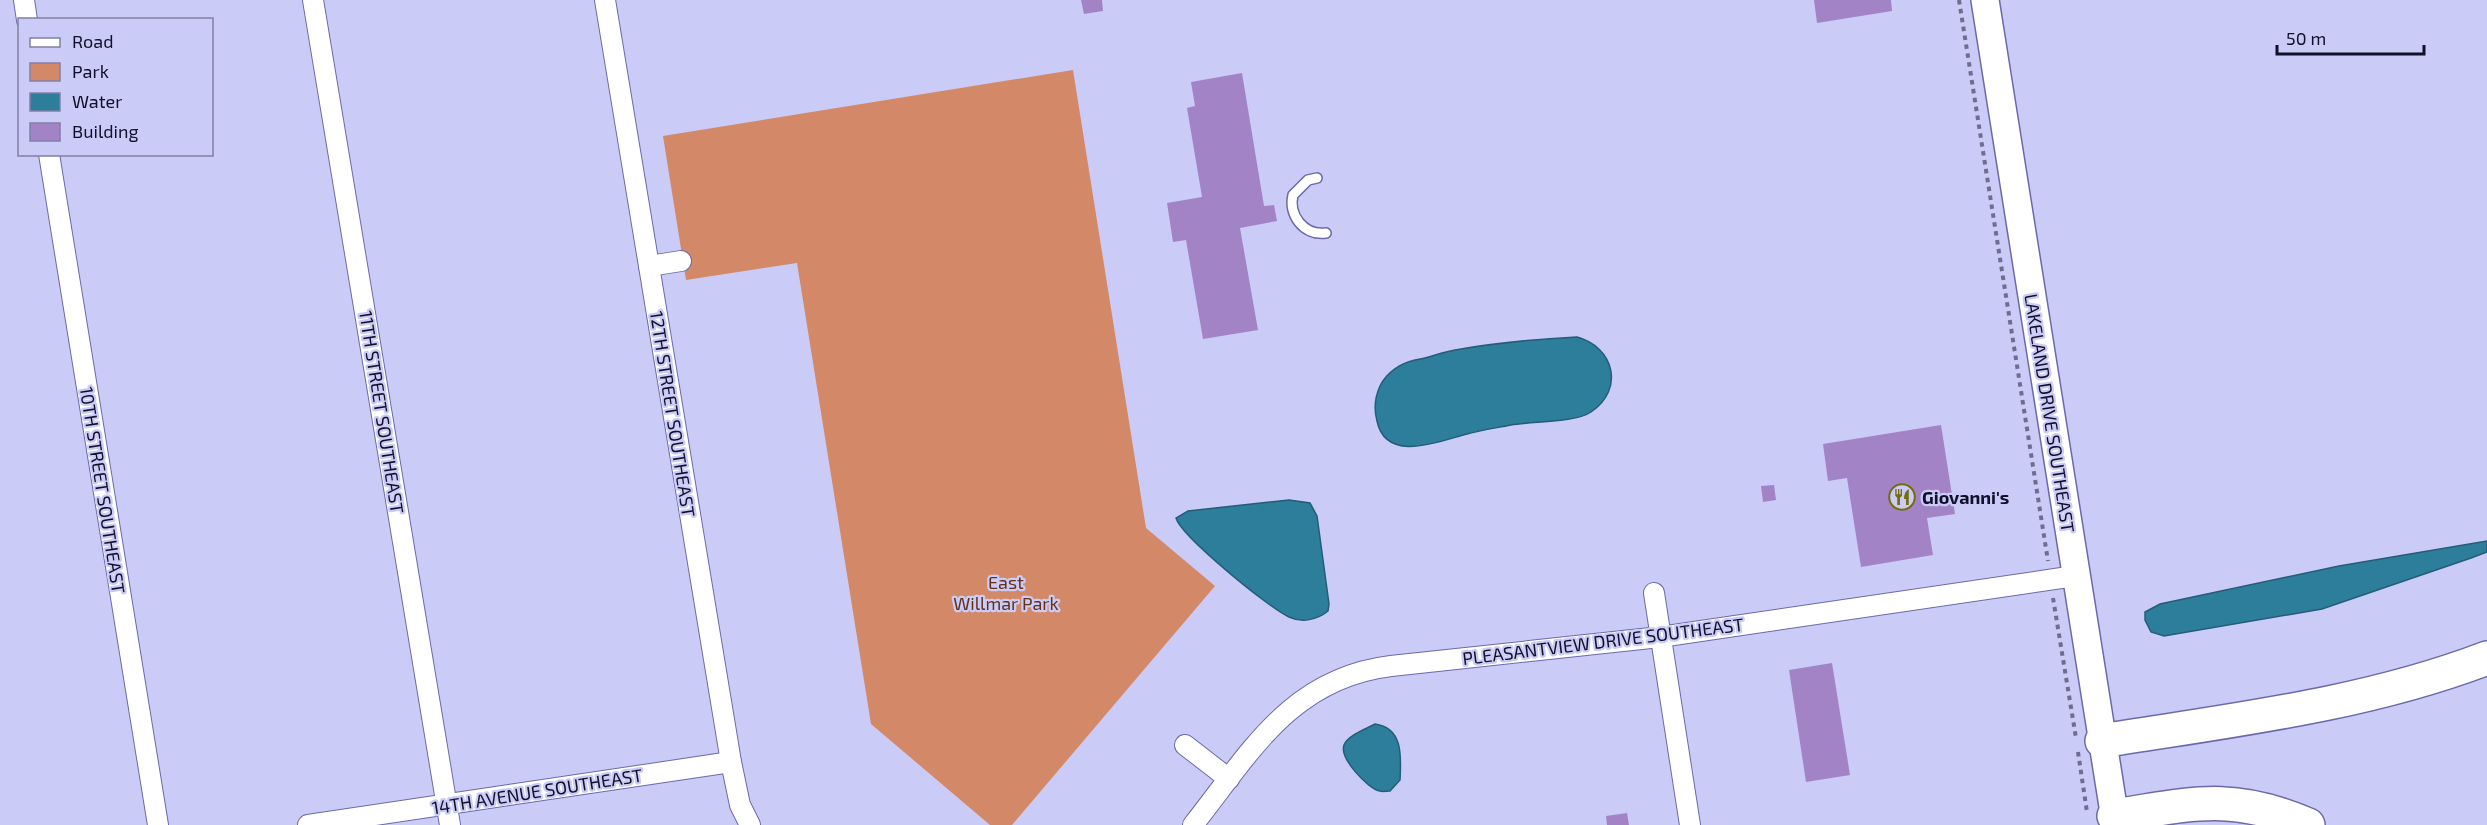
<svg xmlns="http://www.w3.org/2000/svg" width="2487" height="825" viewBox="0 0 2487 825" font-family="'Exo 2',sans-serif">
<style>
.green{fill:#d38967}
.water{fill:#2c7e9a;stroke:#245d78;stroke-width:1.5}
.building{fill:#a284c6}
.lines{fill:none;stroke-linecap:round;stroke-linejoin:round}
.lane-casing{stroke:#6c69ab;stroke-width:12}
.street-casing{stroke:#6c69ab;stroke-width:22}
.secondary-casing{stroke:#6c69ab;stroke-width:30}
.highway-casing{stroke:#6c69ab;stroke-width:36}
.path{stroke:#6e6d90;stroke-width:4;stroke-dasharray:4.5 4.5;stroke-linecap:butt}
.lane{stroke:#fff;stroke-width:9}
.street{stroke:#fff;stroke-width:20}
.secondary{stroke:#fff;stroke-width:27}
.highway{stroke:#fff;stroke-width:33}
.labels{text-anchor:middle;dominant-baseline:central;stroke-width:4.5;stroke-linejoin:round;paint-order:stroke}
.street-label{font-size:18px;fill:#110f29;stroke:#cbcbf7}
.poi-label{font-size:18px;font-weight:bold;fill:#110f29;stroke:#cbcbf7;text-anchor:start}
.park-label{font-size:18px;fill:#653017;stroke:#cbcbf7}
</style>
<rect width="100%" height="100%" fill="#cbcbf7"/>
<!-- green -->
<polygon class="green" points="1073,70 1146,528 1215,586 1012,825 990,825 871,724 797,263 686,280 663,136"/>
<!-- water -->
<g class="water">
<path d="M 1577,337 C 1614,347 1625,389 1591,412 C 1575,423 1532,421 1511,425 C 1496,428 1481,430 1467,434 C 1440,441 1386,464 1377,421 C 1374,410 1375,397 1380,386 C 1387,372 1401,363 1415,360 C 1429,358 1442,352 1455,350 C 1495,343 1537,339 1577,337 Z"/>
<path d="M 1289,500 L 1310,503 L 1317,516 L 1329,604 L 1328,611 C 1317,620 1302,623 1289,617 C 1269,608 1181,536 1176,518 L 1188,511 Z"/>
<polygon points="2487,541 2487,552 2471,558 2322,609 2164,636 2151,632 2145,620 2145,612 2160,604 2339,566"/>
<path d="M 1375,724 C 1404,728 1401,758 1400,780 L 1390,791 C 1386,791 1383,792 1380,791 C 1368,789 1339,758 1344,745 C 1348,735 1366,729 1375,724 Z"/>
</g>
<!-- building -->
<g class="building">
<polygon points="1081,0 1102,0 1103,11 1084,14"/>
<polygon points="1814,0 1891,0 1892,11 1817,23"/>
<polygon points="1242,73 1264,206 1274,205 1277,221 1240,228 1258,330 1203,339 1186,240 1173,242 1167,203 1202,197 1187,108 1195,106 1191,82"/>
<polygon points="1941,425 1955,514 1927,518 1933,555 1861,567 1847,478 1828,481 1823,444"/>
<polygon points="1774,485 1776,500 1763,502 1761,486"/>
<polygon points="1832,663 1850,775 1806,782 1789,670"/>
<polygon points="1627,813 1629,825 1607,825 1606,816"/>
</g>
<g class="lines">
<!-- lane casing -->
<g class="lane-casing">
<path id="lane" d="M 1317,178 L 1308,180 L 1293,195 C 1288,215 1304,236 1326,233"/>
</g>
<!-- street casing -->
<g class="street-casing">
<g id="street">
<polyline points="24,0 27,20"/>
<polyline points="313,0 450,825"/>
<polyline points="605,0 731,762 740,805 750,825"/>
<polyline points="49,154 158,825"/>
<polyline points="649,266 681,261"/>
<polyline points="1654,593 1690,825"/>
<polyline points="1185,745 1229,779"/>
<polyline points="308,825 731,762"/>
<path d="M 1193,825 C 1250,753 1291,678 1391,666 L 1660,637 L 2075,576"/>
</g>
</g>
<!-- secondary casing -->
<g class="secondary-casing">
<polyline id="secondary" points="1985,0 2116,825"/>
</g>
<!-- highway casing -->
<g class="highway-casing">
<g id="highway">
<path d="M 2102,741 C 2232,720 2364,705 2487,658"/>
<path d="M 2114,816 C 2192,804 2232,792 2308,825"/>
</g>
</g>
<!-- path -->
<g class="path">
<polyline points="1959,0 2048,561"/>
<polyline points="2053,598 2076,738"/>
<polyline points="2078,752 2087,812"/>
</g>
<!-- lane -->
<use href="#lane" class="lane"/>
<!-- street -->
<use href="#street" class="street"/>
<!-- secondary -->
<use href="#secondary" class="secondary"/>
<!-- highway -->
<use href="#highway" class="highway"/>
</g>
<!-- icons -->
<defs>
<g id="restaurant-ring" transform="scale(1.35)"><circle r="9.5" fill="#cbcbf7" stroke="#746d09" stroke-width="1.5"/><path d="M-5-6h1v4h1v-4h1v4h1v-4h1v5L-1.5 .5V6h-2V.5L-5-1ZM5-6V6H3V1.5H1.5Q1.5-4 5-6Z" fill="#746d09"/></g>
</defs>
<g fill-rule="evenodd">
<use href="#restaurant-ring" x="1902" y="497"/>
</g>
<g class="labels">
<!-- street labels -->
<g class="street-label">
<text transform="translate(382 412) rotate(81)">11TH STREET SOUTHEAST</text>
<text transform="translate(2050 413) rotate(81)">LAKELAND DRIVE SOUTHEAST</text>
<text transform="translate(673 414) rotate(81)">12TH STREET SOUTHEAST</text>
<text transform="translate(103 490) rotate(81)">10TH STREET SOUTHEAST</text>
<text transform="translate(1603 641) rotate(-7)">PLEASANTVIEW DRIVE SOUTHEAST</text>
<text transform="translate(537 791) rotate(-9)">14TH AVENUE SOUTHEAST</text>
</g>
<!-- poi labels -->
<g class="poi-label">
<text x="1922" y="497">Giovanni's</text>
</g>
<!-- park labels -->
<g class="park-label">
<text x="1006" y="582">East<tspan x="1006" dy="21">Willmar Park</tspan></text>
</g>
</g>
<!-- legend -->
<rect x="18" y="18" width="195" height="138" fill="#cbcbf7" stroke="#8180a5" stroke-width="1.5"/>
<rect x="30" y="38" width="30" height="9" fill="#ffffff" stroke="#8180a5" stroke-width="1.5"/>
<text x="72" y="48" font-size="18" fill="#110f29">Road</text>
<rect x="30" y="63" width="30" height="18" fill="#d38967" stroke="#8180a5" stroke-width="1.5"/>
<text x="72" y="78" font-size="18" fill="#110f29">Park</text>
<rect x="30" y="93" width="30" height="18" fill="#2c7e9a" stroke="#8180a5" stroke-width="1.5"/>
<text x="72" y="108" font-size="18" fill="#110f29">Water</text>
<rect x="30" y="123" width="30" height="18" fill="#a284c6" stroke="#8180a5" stroke-width="1.5"/>
<text x="72" y="138" font-size="18" fill="#110f29">Building</text>
<!-- scale -->
<path d="M2277 45v9h147v-9" fill="none" stroke="#110f29" stroke-width="3"/>
<text x="2286" y="45" font-size="18" fill="#110f29" stroke="#cbcbf7" stroke-width="4.5" paint-order="stroke">50 m</text>
</svg>
